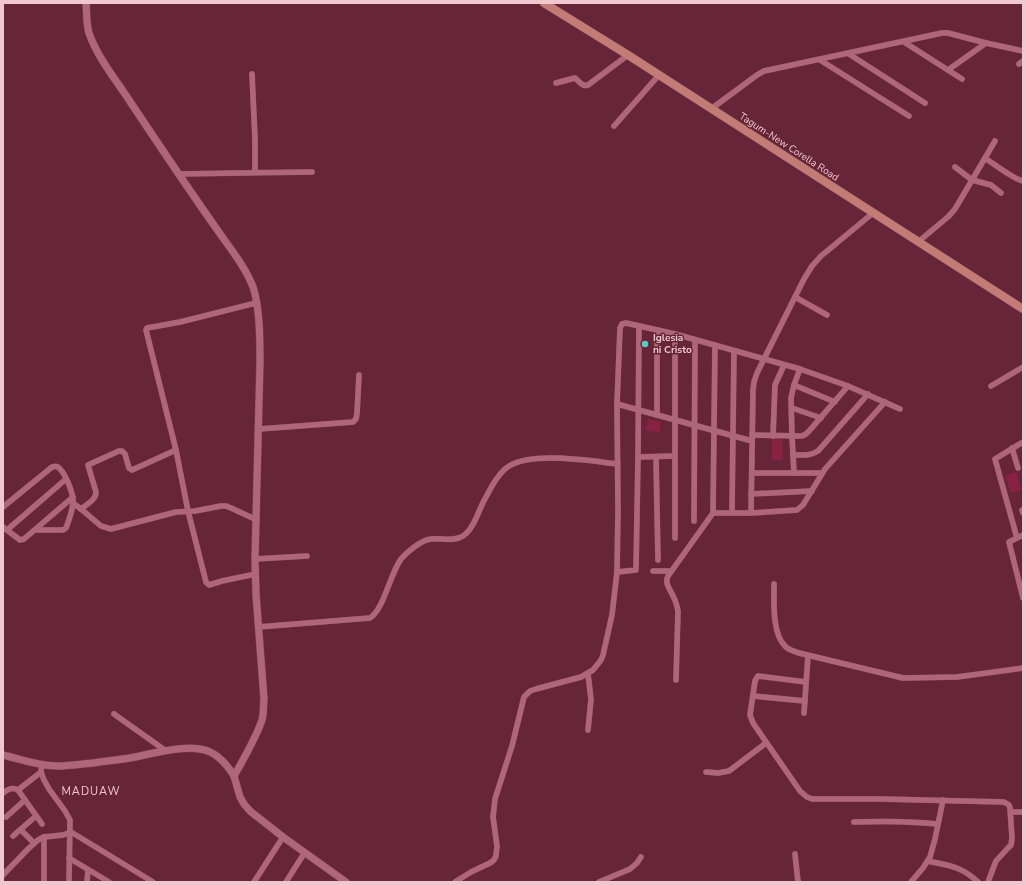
<svg xmlns="http://www.w3.org/2000/svg" width="1026" height="885" viewBox="0 0 1026 885" font-family="'Nunito Sans',sans-serif">
<style>
.green{fill:#824}
.lines{fill:none;stroke-linecap:round;stroke-linejoin:round}
.minor-casing{stroke:#7e4557;stroke-width:6}
.tertiary-casing{stroke:#7e4557;stroke-width:8}
.secondary-casing{stroke:#7e4557;stroke-width:9}
.minor{stroke:#af6678;stroke-width:5.5}
.tertiary{stroke:#af6678;stroke-width:7}
.secondary{stroke:#c27c75;stroke-width:8}
.poi-dot{fill:#58cec0;stroke:#662538;stroke-width:1.5}
.labels{text-anchor:middle;dominant-baseline:central;stroke-width:3;stroke-linejoin:round;paint-order:stroke}
.street-label{font-size:10px;fill:#f0c7cf;stroke:#662538}
.poi-label{font-size:10px;font-weight:bold;fill:#f0c7cf;stroke:#662538;text-anchor:start}
.neighbourhood-label{font-size:11px;letter-spacing:1px;fill:#f5c4ce;stroke:#662538}
</style>
<rect width="100%" height="100%" fill="#662538"/>
<!-- green -->
<g class="green">
<polygon points="648,419 661,422 659,433 645,430"/>
<polygon points="782,438 783,460 772,460 772,439"/>
<polygon points="1016,472 1021,490 1011,493 1005,475"/>
</g>
<g class="lines">
<!-- minor casing -->
<g class="minor-casing">
<g id="minor">
<polyline points="904,42 962,79"/>
<polyline points="849,54 925,103"/>
<polyline points="820,60 909,116"/>
<polyline points="1019,64 1023,61"/>
<polyline points="948,70 986,43"/>
<polyline points="252,74 255,139 255,172"/>
<path d="M 556,83 L 575,78 C 579,81 582,87 588,85 L 628,55"/>
<polyline points="711,109 757,75 764,71 942,33 948,33 986,43 1023,51"/>
<polyline points="614,126 659,75"/>
<path d="M 985,158 C 994,164 1013,179 1023,181"/>
<polyline points="955,167 972,180 991,185 1001,193"/>
<polyline points="178,174 312,172"/>
<polyline points="918,242 949,216 955,209 995,141"/>
<polyline points="795,297 827,315"/>
<polyline points="657,330 657,415"/>
<polyline points="675,334 675,538"/>
<polyline points="794,385 835,402"/>
<polyline points="991,386 1023,367"/>
<polyline points="617,404 752,441"/>
<polyline points="792,408 821,418"/>
<polyline points="259,429 353,422 356,419 357,413 359,375"/>
<polyline points="752,435 802,436 806,434 810,430 848,386"/>
<polyline points="773,436 775,385 784,365"/>
<polyline points="1012,448 1018,468"/>
<path d="M 793,455 C 803,455 810,456 818,451 L 868,394"/>
<polyline points="638,457 675,456"/>
<polyline points="656,457 658,560"/>
<polyline points="752,473 822,473"/>
<polyline points="794,473 792,436 791,398 794,385 800,369"/>
<polyline points="751,494 812,491"/>
<polyline points="73,503 81,509 101,526 111,529 176,512 195,511 221,506 226,506 231,508 257,520"/>
<path d="M 3,507 L 52,467 C 55,466 58,466 60,469 C 66,475 73,493 73,501 C 73,510 69,520 66,528 L 63,530 L 36,530"/>
<path d="M 81,509 C 87,504 96,500 96,492 L 88,465 L 119,451 L 122,451 L 125,454 L 129,468 L 132,470 L 176,450"/>
<polyline points="1022,510 1023,513"/>
<polyline points="732,512 734,351"/>
<polyline points="713,513 751,513 797,510 803,505 825,469 885,402"/>
<polyline points="751,513 753,390 754,382 757,373 804,279 812,266 821,256 873,213"/>
<polyline points="694,521 695,340"/>
<polyline points="3,527 20,540 24,539 73,497"/>
<polyline points="7,530 66,479"/>
<polyline points="1023,535 1009,542 1023,598"/>
<polyline points="1017,538 995,459 1023,442"/>
<polyline points="255,559 307,556"/>
<polyline points="653,571 671,571"/>
<polyline points="617,572 636,570 638,457 639,326"/>
<polyline points="256,574 222,581 209,585 206,582 188,511 176,450 146,330 147,328 180,322 256,303"/>
<path d="M 774,584 C 774,601 772,634 785,646 C 788,650 794,651 799,653 L 903,678 L 957,677 L 1023,668"/>
<path d="M 258,627 L 370,618 C 384,609 390,574 401,559 C 407,552 421,540 431,539 C 441,538 454,542 463,536 C 475,528 479,508 486,497 C 491,487 497,476 505,469 C 527,450 591,461 618,464"/>
<polyline points="588,674 591,699 588,730"/>
<path d="M 676,680 L 678,611 C 677,606 676,602 674,598 C 671,590 664,584 668,576 L 713,513 L 715,345"/>
<polyline points="806,682 758,676 756,679 755,681 750,715 753,723 800,791 807,797 812,799 881,799 1004,802 1009,805 1010,808 1012,838 1011,845 1008,848 996,861 988,882"/>
<polyline points="753,696 805,701"/>
<polyline points="804,713 808,656"/>
<polyline points="114,714 166,751"/>
<polyline points="42,764 41,772 44,780 49,789 65,811 70,820 69,882"/>
<polyline points="706,772 718,773 729,771 766,743"/>
<polyline points="18,790 41,772"/>
<path d="M 3,793 C 8,789 12,787 18,790 L 42,824"/>
<polyline points="1011,812 1023,812"/>
<polyline points="6,817 25,800"/>
<path d="M 854,822 C 882,821 910,821 938,824"/>
<polyline points="21,830 34,843"/>
<polyline points="13,836 36,816"/>
<polyline points="795,854 798,882"/>
<polyline points="69,858 109,882"/>
<path d="M 928,861 C 950,866 961,866 978,882"/>
<polyline points="3,875 28,849 38,840 44,837 63,835 71,832 153,882"/>
<polyline points="44,882 44,837"/>
<polyline points="87,882 88,870"/>
<polyline points="254,882 283,837"/>
<polyline points="286,882 305,852"/>
<polyline points="455,882 471,872 490,863 494,860 496,856 497,846 493,817 495,799 512,746 524,697 530,691 536,689 581,677 593,670 601,660 603,655 612,615 617,572 618,511 617,404 620,328 622,324 626,323 675,334 800,369 848,386 900,409"/>
<polyline points="599,882 630,869 637,863 641,857"/>
<polyline points="911,882 923,868 930,857 935,839 943,800"/>
</g>
</g>
<!-- tertiary casing -->
<g class="tertiary-casing">
<g id="tertiary">
<path d="M 86,3 C 87,13 86,23 89,33 C 98,59 117,81 131,103 C 159,145 187,187 216,228 C 229,247 245,266 253,287 C 260,308 260,340 260,362 L 255,559 L 256,594 L 264,699 C 263,706 264,713 262,720 C 256,738 243,760 234,776 L 240,797 L 244,804 L 250,811 L 283,837 L 346,882"/>
<path d="M 3,755 C 20,759 39,766 57,766 C 69,766 81,764 93,763 C 105,761 118,760 130,758 C 151,754 188,743 208,751 C 220,756 228,766 234,776"/>
</g>
</g>
<!-- secondary casing -->
<g class="secondary-casing">
<polyline id="secondary" points="544,3 628,55 1023,309"/>
</g>
<!-- minor -->
<use href="#minor" class="minor"/>
<!-- tertiary -->
<use href="#tertiary" class="tertiary"/>
<!-- secondary -->
<use href="#secondary" class="secondary"/>
</g>
<!-- markers -->
<circle class="poi-dot" cx="645" cy="344" r="4"/>
<g class="labels">
<!-- street labels -->
<g class="street-label">
<text transform="translate(789 147) rotate(33)">Tagum-New Corella Road</text>
</g>
<!-- poi labels -->
<g class="poi-label">
<text x="653" y="338">Iglesia<tspan x="653" dy="12">ni Cristo</tspan></text>
</g>
<!-- neighbourhood labels -->
<g class="neighbourhood-label">
<text x="91" y="791">MADUAW</text>
</g>
</g>
<!-- border -->
<rect width="1026" height="885" fill="none" stroke="#f0c7cf" stroke-width="8"/>
</svg>
